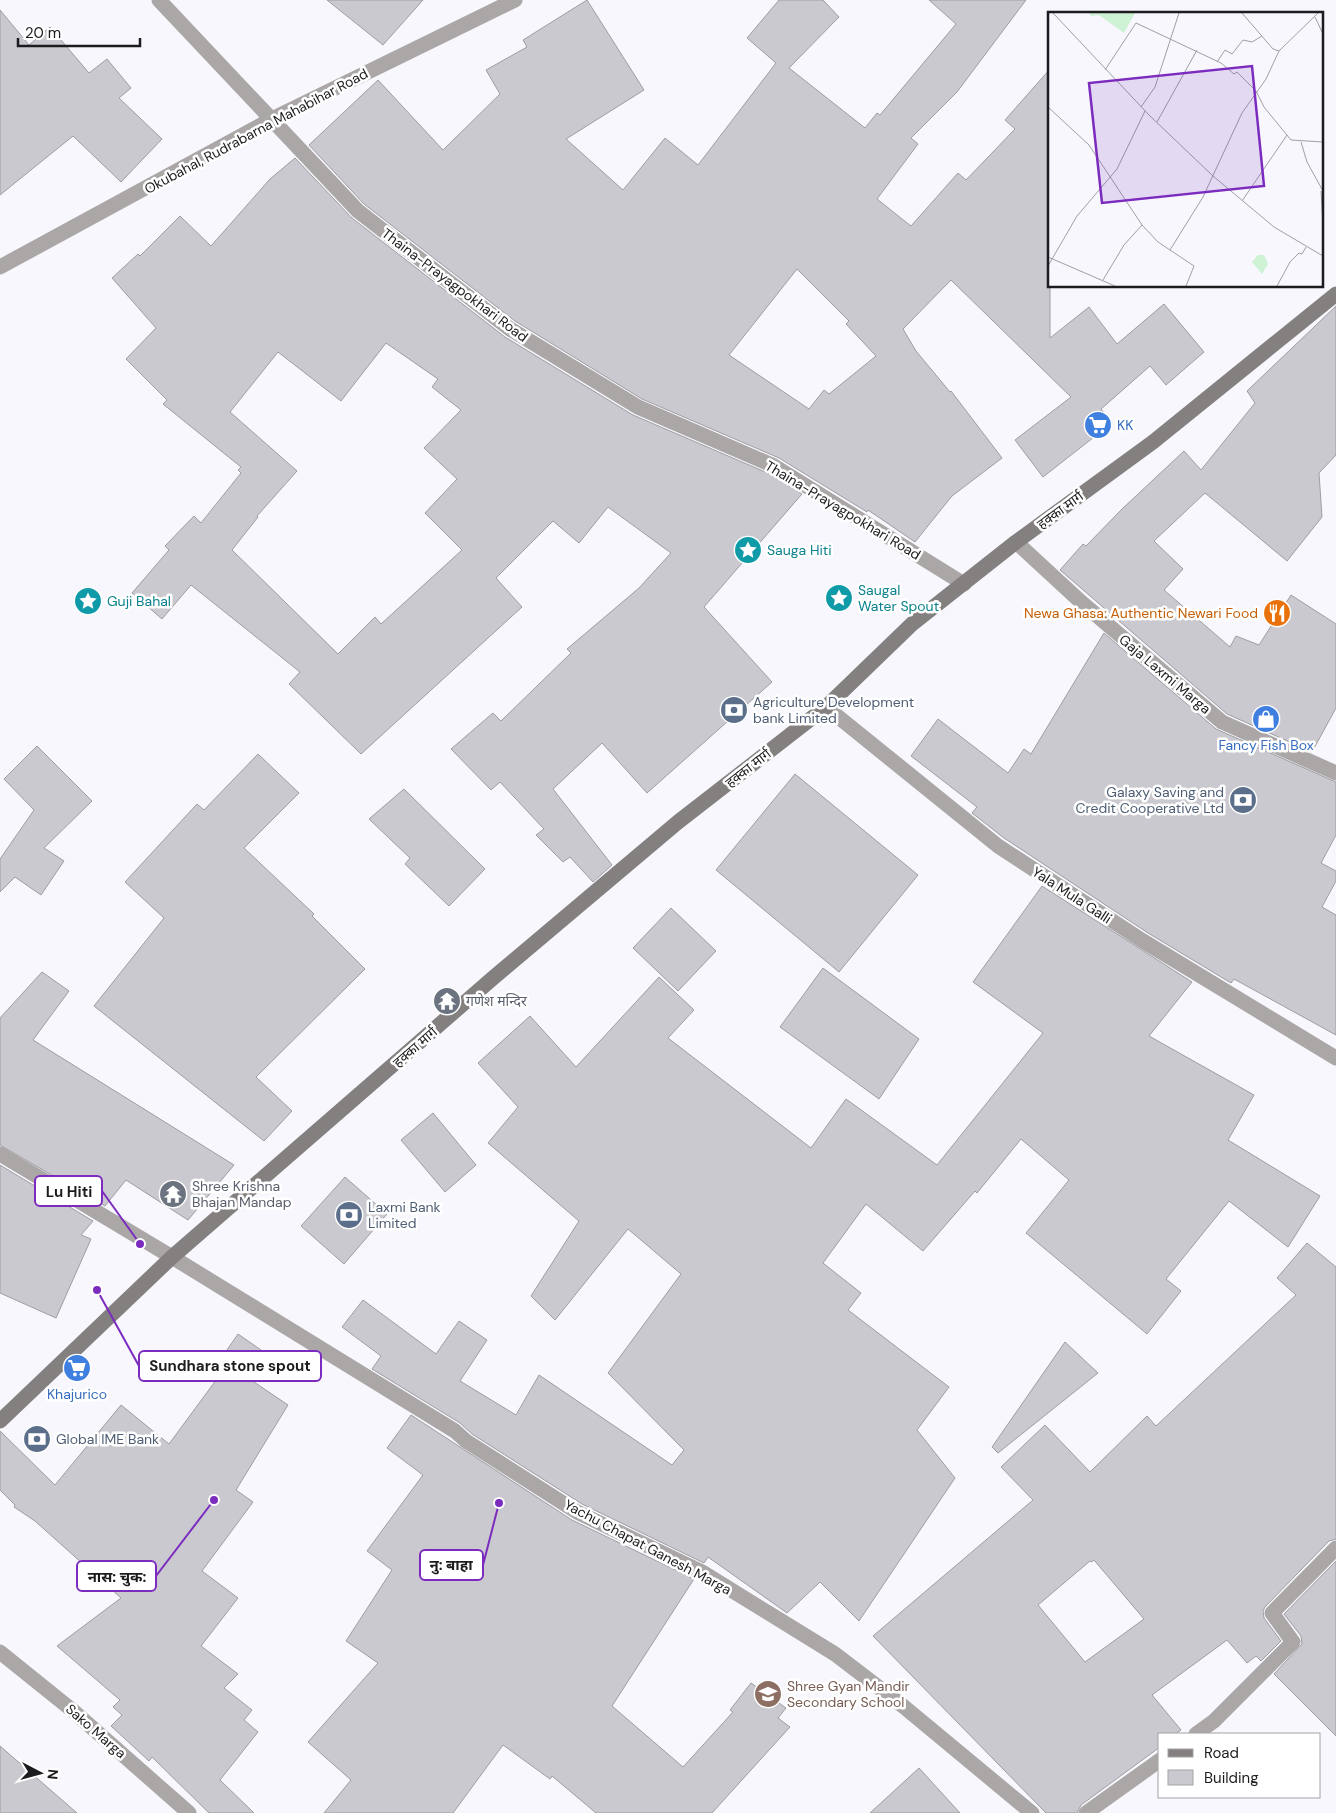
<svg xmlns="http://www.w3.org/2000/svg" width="1336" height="1813" viewBox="0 0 1336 1813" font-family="'DM Sans','Noto Sans Devanagari',sans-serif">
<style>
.building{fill:#cac9cf;stroke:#9e9da2;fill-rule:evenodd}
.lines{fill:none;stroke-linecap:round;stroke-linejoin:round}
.street{stroke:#aaa7a6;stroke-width:15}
.secondary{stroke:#84807f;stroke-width:15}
.labels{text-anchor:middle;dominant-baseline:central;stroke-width:5;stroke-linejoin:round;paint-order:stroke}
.street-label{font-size:14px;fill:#1c1c1e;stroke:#fff}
.shop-label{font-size:14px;fill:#366cbe;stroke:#fff}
.culture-label{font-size:14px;fill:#0d838f;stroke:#fff;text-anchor:start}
.food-label{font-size:14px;fill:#c56008;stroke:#fff;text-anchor:end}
.service-label{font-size:14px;fill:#4e5e75;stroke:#fff;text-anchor:start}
.worship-label{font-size:14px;fill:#5b616d;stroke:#fff;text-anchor:start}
.education-label{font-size:14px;fill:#785e54;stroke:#fff;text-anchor:start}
.inset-road{fill:none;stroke:#9f9fa4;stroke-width:1}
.view{fill:#7b2cbf;fill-opacity:0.15;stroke:#7b2cbf;stroke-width:2.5}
.inset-edge{fill:none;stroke:#1c1c1e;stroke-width:2.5}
.leader{fill:none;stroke:#7b2cbf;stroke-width:2}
.callout-dot{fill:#7b2cbf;stroke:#fff;stroke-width:2}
.callout{fill:#fff;stroke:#7b2cbf;stroke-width:2}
.callout-label{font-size:15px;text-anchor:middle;font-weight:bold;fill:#1c1c1e}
</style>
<rect width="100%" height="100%" fill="#f7f7fd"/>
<!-- building -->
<g class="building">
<polygon points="327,0 423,0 383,45"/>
<path d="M 587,0 L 644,90 L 566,139 L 623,190 L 665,138 L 698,165 L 776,63 L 747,38 L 779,0 L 823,0 L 839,17 L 789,68 L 865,128 L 877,113 L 880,115 L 956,24 L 929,0 L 1026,0 L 957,92 L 911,138 L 918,144 L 877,199 L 911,226 L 958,173 L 966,180 L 1015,129 L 1005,120 L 1050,69 L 1050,338 L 1089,307 L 1117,344 L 1164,304 L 1204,352 L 1166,385 L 1150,366 L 1101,409 L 1112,423 L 1043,477 L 1015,440 L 1071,397 L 951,280 L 903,329 L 916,351 L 950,392 L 951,391 L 1002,458 L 952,496 L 915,542 L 868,510 L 867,512 L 779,458 L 642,399 L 515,321 L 364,204 L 309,145 L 378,80 L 443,150 L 500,94 L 486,70 L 527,47 L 523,40 ZM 797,269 L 849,321 L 846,324 L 876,356 L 829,394 L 824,390 L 809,409 L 729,355 Z"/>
<polygon points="0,10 29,45 50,27 89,73 107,59 131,88 119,98 162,139 121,182 73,136 0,195"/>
<path d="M 295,158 L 352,218 L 505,337 L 633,415 L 770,474 L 802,494 L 704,607 L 772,682 L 647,793 L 602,743 L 553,789 L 612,865 L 593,882 L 570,857 L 563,862 L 536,835 L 544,829 L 500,782 L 491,790 L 451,749 L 493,713 L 501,721 L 571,653 L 567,649 L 639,588 L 671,553 L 608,507 L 579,543 L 553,521 L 496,578 L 522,607 L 361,754 L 289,684 L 300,672 L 191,585 L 162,619 L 132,593 L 169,550 L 165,546 L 194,516 L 201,523 L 241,473 L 238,470 L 241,467 L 163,404 L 167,400 L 126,359 L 156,328 L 112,278 L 138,254 L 140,256 L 180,216 L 211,246 L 270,179 ZM 386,343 L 438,379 L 432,387 L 461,410 L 424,448 L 457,479 L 425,513 L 462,550 L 381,624 L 375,617 L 338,654 L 232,550 L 258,517 L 257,516 L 297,471 L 230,412 L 278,352 L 341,401 Z"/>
<polygon points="1336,306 1336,455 1319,473 1322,517 1287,561 1205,493 1154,541 1183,569 1164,590 1230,647 1236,636 1259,645 1291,595 1336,624 1336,708 1312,752 1227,714 1060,570 1083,544 1086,546 1122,509 1184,451 1201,470 1255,403 1247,391"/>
<polygon points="1104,633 1216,729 1336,782 1336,835 1321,863 1336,871 1336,881 1322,907 1336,915 1336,1035 1234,979 1231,983 1148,933 1004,838 972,813 977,807 911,756 938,719 1008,773 1024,749 1031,754"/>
<polygon points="37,746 92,801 44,848 64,861 41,895 15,877 0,892 0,859 34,810 4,779"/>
<polygon points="258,754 299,793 244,848 314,914 312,916 365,969 256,1077 292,1111 264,1141 94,1006 164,918 125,882 197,804 204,810"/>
<polygon points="795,774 918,875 839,972 716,870"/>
<polygon points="404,789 485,869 449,906 405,864 410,858 369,819"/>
<polygon points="1042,886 1192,982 1149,1036 1254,1095 1228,1140 1320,1196 1288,1247 1229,1201 1166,1279 1181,1291 1147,1334 1026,1233 1069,1180 1021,1139 977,1193 975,1191 923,1251 866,1204 823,1263 861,1293 848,1310 949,1387 917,1430 955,1478 859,1621 820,1582 787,1613 708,1557 704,1563 582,1504 472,1434 460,1423 372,1369 381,1356 342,1327 363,1300 436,1354 459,1321 487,1340 460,1381 516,1415 539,1375 672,1465 684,1450 608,1373 681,1274 628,1229 555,1320 531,1296 579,1221 488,1143 518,1107 478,1063 530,1016 576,1067 659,977 694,1010 668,1038 811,1148 846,1099 937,1165 1043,1033 973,982"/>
<polygon points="671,908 716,951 678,991 633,948"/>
<polygon points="823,968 919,1039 879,1099 780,1027"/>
<polygon points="42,972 69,991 33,1040 234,1165 188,1220 126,1180 105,1206 0,1145 0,1018"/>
<polygon points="433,1113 476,1165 445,1192 401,1140"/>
<polygon points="0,1165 93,1221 81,1235 91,1239 56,1318 0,1293"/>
<polygon points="345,1177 387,1214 344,1264 301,1226"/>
<path d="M 1307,1243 L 1336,1267 L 1336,1539 L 1329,1541 L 1265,1607 L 1263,1611 L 1264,1618 L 1281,1641 L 1261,1661 L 1256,1656 L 1247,1663 L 1227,1640 L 1152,1695 L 1181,1730 L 1175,1734 L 1160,1734 L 1160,1747 L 1081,1805 L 1077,1813 L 1046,1813 L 873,1636 L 1033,1500 L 1001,1467 L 1045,1425 L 1090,1472 L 1147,1416 L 1156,1426 L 1296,1295 L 1277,1278 ZM 1094,1560 L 1144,1619 L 1085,1662 L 1038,1605 L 1090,1561 L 1092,1562 Z"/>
<polygon points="238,1334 271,1357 254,1382 288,1405 236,1490 253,1502 202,1571 238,1598 201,1646 238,1674 224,1688 252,1710 244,1720 258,1732 220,1780 254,1813 209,1813 152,1757 149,1761 111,1726 122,1715 113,1707 120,1700 57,1646 121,1598 35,1521 14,1507 15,1505 0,1490 0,1431 55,1485 121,1405 169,1444 225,1368 218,1363"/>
<polygon points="1065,1342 1098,1373 998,1453 992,1447"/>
<polygon points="411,1415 572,1520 694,1579 612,1706 683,1767 733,1712 730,1710 751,1683 786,1708 778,1718 790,1727 712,1813 596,1813 552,1776 550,1779 503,1745 453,1813 324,1813 351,1780 308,1742 378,1663 346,1641 392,1570 367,1551 423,1475 387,1448"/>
<polygon points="1336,1561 1336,1736 1274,1674 1302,1644 1301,1636 1284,1614"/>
<polygon points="0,1746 77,1813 0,1813"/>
<polygon points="919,1768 960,1813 870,1813"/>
</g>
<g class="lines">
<!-- street -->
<g class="street">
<polyline points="159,0 358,211 510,329 638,407 774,466 964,584"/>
<polyline points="0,267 272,119 515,0"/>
<polyline points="1016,542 1081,602 1222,722 1336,773"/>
<polyline points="826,707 998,846 1143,941 1336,1058"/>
<polyline points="0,1154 172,1257 455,1431 466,1441 577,1512 702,1572 835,1654 903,1706 1032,1813"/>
<polyline points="0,1652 72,1710 189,1813"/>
<polyline points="1196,1734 1214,1721 1293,1642 1272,1613 1336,1548"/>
<polyline points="1086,1813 1160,1760"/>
</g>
<!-- secondary -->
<polyline class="secondary" points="0,1421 172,1257 493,978 678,822 826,707 912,624 1016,542 1153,442 1336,294"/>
</g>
<!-- icons -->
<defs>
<g id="supermarket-disc" transform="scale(1.4375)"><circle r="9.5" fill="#3f7fe0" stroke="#fff"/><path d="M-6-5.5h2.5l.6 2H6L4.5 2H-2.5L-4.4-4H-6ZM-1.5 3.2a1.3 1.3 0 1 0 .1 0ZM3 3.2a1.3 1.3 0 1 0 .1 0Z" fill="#fff"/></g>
<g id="sight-disc" transform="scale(1.4375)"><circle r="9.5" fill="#0f9aa8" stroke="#fff"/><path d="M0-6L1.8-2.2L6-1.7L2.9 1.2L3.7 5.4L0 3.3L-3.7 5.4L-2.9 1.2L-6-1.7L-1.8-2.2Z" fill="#fff"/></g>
<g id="restaurant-disc" transform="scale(1.4375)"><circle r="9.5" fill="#e8710a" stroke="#fff"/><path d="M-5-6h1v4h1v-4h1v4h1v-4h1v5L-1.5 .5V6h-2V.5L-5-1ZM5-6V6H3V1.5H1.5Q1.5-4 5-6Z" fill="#fff"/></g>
<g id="bank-disc" transform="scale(1.4375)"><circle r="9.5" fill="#5c6f8a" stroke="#fff"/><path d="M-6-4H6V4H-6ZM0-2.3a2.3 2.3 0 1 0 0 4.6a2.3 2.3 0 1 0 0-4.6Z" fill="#fff"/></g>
<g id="shop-disc" transform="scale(1.4375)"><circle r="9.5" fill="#3f7fe0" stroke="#fff"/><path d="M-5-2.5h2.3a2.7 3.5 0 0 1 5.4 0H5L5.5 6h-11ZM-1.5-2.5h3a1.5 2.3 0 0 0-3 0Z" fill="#fff"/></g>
<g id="temple-disc" transform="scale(1.4375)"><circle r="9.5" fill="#6b7280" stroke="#fff"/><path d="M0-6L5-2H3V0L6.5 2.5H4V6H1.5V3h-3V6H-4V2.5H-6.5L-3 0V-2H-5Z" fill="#fff"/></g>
<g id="school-disc" transform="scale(1.4375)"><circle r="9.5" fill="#8d6e63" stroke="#fff"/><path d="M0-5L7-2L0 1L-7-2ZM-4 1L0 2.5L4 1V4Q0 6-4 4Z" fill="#fff"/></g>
</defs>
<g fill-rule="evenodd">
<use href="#supermarket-disc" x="1098" y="425"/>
<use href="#sight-disc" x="748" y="550"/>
<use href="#sight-disc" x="839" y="598"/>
<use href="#sight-disc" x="88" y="601"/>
<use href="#restaurant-disc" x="1277" y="613"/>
<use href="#bank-disc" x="734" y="710"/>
<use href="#shop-disc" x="1266" y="719"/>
<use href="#bank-disc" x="1243" y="800"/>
<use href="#temple-disc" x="447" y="1001"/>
<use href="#temple-disc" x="173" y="1194"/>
<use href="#bank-disc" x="349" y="1215"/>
<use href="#supermarket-disc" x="77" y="1368"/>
<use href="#bank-disc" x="37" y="1439"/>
<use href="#school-disc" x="768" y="1694"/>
</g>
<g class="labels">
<!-- street labels -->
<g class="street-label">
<text transform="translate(256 131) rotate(-28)">Okubahal, Rudrabarna Mahabihar Road</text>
<text transform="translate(455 285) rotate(37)">Thaina-Prayagpokhari Road</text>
<text transform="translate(843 510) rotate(31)">Thaina-Prayagpokhari Road</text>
<text transform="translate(1060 510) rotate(-36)">हक्का मार्ग</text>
<text transform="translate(1165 674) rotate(40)">Gaja Laxmi Marga</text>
<text transform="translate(748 768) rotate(-38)">हक्का मार्ग</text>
<text transform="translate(1072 895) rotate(33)">Yala Mula Galli</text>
<text transform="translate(415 1047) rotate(-41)">हक्का मार्ग</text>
<text transform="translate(648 1547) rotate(28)">Yachu Chapat Ganesh Marga</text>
<text transform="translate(96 1731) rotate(41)">Sako Marga</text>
</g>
<!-- shop labels -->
<g class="shop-label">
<text x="1117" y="425" text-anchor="start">KK</text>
<text x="1266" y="745">Fancy Fish Box</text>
<text x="77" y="1394">Khajurico</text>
</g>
<!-- culture labels -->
<g class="culture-label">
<text x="767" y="550">Sauga Hiti</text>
<text x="858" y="590">Saugal<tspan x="858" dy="16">Water Spout</tspan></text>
<text x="107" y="601">Guji Bahal</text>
</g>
<!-- food labels -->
<g class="food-label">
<text x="1258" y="613">Newa Ghasa: Authentic Newari Food</text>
</g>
<!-- service labels -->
<g class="service-label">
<text x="753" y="702">Agriculture Development<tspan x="753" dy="16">bank Limited</tspan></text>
<text x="1224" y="792" text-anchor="end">Galaxy Saving and<tspan x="1224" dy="16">Credit Cooperative Ltd</tspan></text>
<text x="368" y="1207">Laxmi Bank<tspan x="368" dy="16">Limited</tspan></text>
<text x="56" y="1439">Global IME Bank</text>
</g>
<!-- worship labels -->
<g class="worship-label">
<text x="466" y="1001">गणेश मन्दिर</text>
<text x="192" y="1186">Shree Krishna<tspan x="192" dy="16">Bhajan Mandap</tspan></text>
</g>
<!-- education labels -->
<g class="education-label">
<text x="787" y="1686">Shree Gyan Mandir<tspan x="787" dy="16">Secondary School</tspan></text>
</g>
</g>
<!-- overview -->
<g transform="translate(1048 12)">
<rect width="275" height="275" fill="#f7f7fd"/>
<path d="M 41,1 L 87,1 L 76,21 L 51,3 L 43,4 ZM 210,243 L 216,243 L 220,252 L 214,262 L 204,250 Z" fill="#cef2d4"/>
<path class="inset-road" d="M 5,1 L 101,103 L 165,164 L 226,215 L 275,244M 194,1 L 225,37 L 231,39M 267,5 L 275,22M 169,50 L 177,38 L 184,42 L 195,28 L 204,30 L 214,24M 57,58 L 88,11 L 173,51 L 186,62 L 189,60 L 208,79 L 216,95 L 243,128 L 275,130M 0,95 L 41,133 L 94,213 L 110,230 L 146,254 L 138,274M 93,95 L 107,75 L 131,1M 109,110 L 149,38M 253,130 L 259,150 L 275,179M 273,179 L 275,213M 194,189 L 239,123M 122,238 L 155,185 L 194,101 L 218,67 L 231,39 L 270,1M 0,245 L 67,274M 0,254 L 29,204 L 69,157 L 97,99M 55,268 L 76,233 L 94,213M 229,274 L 242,250 L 251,241 L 254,242 L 258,235"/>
<path class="view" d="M 204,54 L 216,174 L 54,191 L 41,71 Z"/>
<rect width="275" height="275" class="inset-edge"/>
</g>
<!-- callouts -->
<path class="leader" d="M140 1244L102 1191M97 1290L139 1366M499 1503L483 1565M214 1500L156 1576"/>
<g class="callout-dot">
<circle cx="140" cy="1244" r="5"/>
<circle cx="97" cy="1290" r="5"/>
<circle cx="499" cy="1503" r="5"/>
<circle cx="214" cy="1500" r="5"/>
</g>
<g class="callout">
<rect x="35" y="1176" width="67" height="30" rx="5"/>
<rect x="139" y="1351" width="182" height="30" rx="5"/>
<rect x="420" y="1550" width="63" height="30" rx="5"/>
<rect x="77" y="1561" width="79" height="30" rx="5"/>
</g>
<g class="callout-label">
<text x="69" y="1197">Lu Hiti</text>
<text x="230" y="1371">Sundhara stone spout</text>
<text x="451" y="1570">नु: बाहा</text>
<text x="117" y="1582">नास: चुक:</text>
</g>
<!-- legend -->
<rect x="1158" y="1733" width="162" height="65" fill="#ffffff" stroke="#a4a4a5"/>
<rect x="1168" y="1749" width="25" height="8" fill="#84807f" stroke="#a4a4a5"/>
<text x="1204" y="1758" font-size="15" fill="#1c1c1e">Road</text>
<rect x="1168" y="1770" width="25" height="15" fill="#cac9cf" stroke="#a4a4a5"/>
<text x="1204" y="1783" font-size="15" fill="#1c1c1e">Building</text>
<!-- north arrow -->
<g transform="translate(40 1773) rotate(96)" stroke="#ffffff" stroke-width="4" paint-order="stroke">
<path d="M0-4L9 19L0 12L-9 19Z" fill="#1c1c1e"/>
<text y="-8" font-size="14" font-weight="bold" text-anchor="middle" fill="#1c1c1e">N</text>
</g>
<!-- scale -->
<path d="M18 38v8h122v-8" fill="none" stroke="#1c1c1e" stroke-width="2.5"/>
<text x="25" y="38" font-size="15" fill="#1c1c1e" stroke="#ffffff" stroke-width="4" paint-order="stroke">20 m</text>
</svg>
